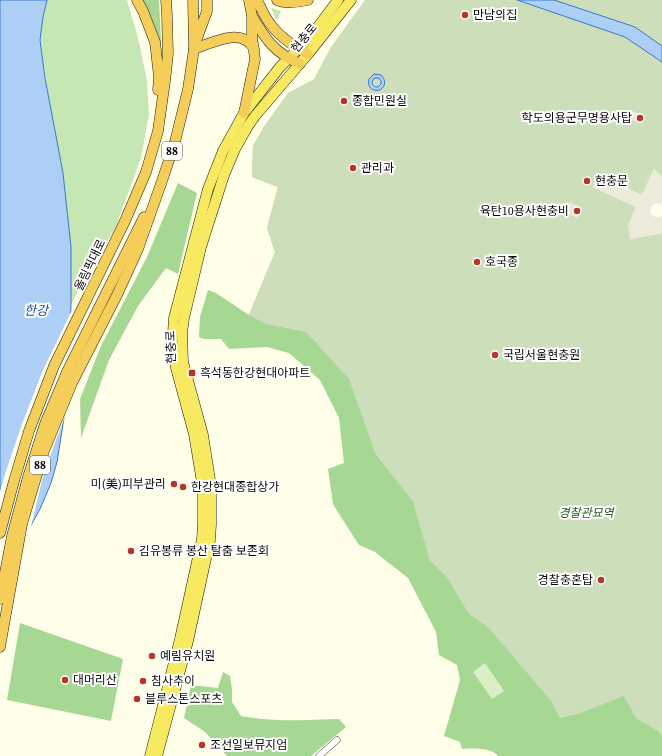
<svg xmlns="http://www.w3.org/2000/svg" width="662" height="756" viewBox="0 0 662 756" font-family="'Source Serif 4','Noto Sans KR',serif">
<style>
.green{fill:#c6e7b3}
.forest{fill:#a7d893}
.cemetery{fill:#cddebb}
.pitch{fill:#daefc5}
.plaza{fill:#ecead9}
.water{fill:#aecff5;stroke:#3679cb;fill-rule:evenodd}
.pier{fill:#fffee8}
.lines{fill:none;stroke-linecap:round;stroke-linejoin:round}
.minor-casing{stroke:#3d3d3d;stroke-width:7}
.primary-casing{stroke:#1b1b1b;stroke-width:11}
.trunk-casing{stroke:#1b1b1b;stroke-width:11}
.minor{stroke:#fff;stroke-width:6}
.primary{stroke:#f7e960;stroke-width:10}
.trunk{stroke:#f4ce59;stroke-width:10}
.poi-dot{fill:#b73525;stroke:#fff;stroke-width:1.5}
.labels{text-anchor:middle;dominant-baseline:central;stroke-width:4;stroke-linejoin:round;paint-order:stroke}
.shield{fill:#fff;stroke:#545454;stroke-width:1}
.shield-label{font-size:11px;font-weight:bold;fill:#0a0a0a}
.poi-label{font-size:12px;fill:#0a0a0a;stroke:#fff;text-anchor:start}
.street-label{font-size:12px;fill:#0a0a0a;stroke:#fff}
.park-label{font-size:12px;font-style:italic;fill:#20601d;stroke:#fff}
.water-label{font-size:13px;font-style:italic;fill:#174c99;stroke:#fff}
</style>
<rect width="100%" height="100%" fill="#fffee8"/>
<!-- green -->
<g class="green">
<polygon points="47,0 127,0 139,42 147,81 149,114 141,158 116,226 71,304 71,247 40,40 43,17"/>
<polygon points="271,8 272,8 281,11 277,20 276,20"/>
</g>
<!-- forest -->
<g class="forest">
<polygon points="141,0 159,0 161,39 161,59"/>
<path d="M 267,122 L 662,627 L 662,756 L 498,756 C 492,748 473,748 462,749 L 460,742 L 444,736 L 460,680 L 457,665 L 439,655 L 436,632 L 408,578 L 375,552 L 359,545 L 341,517 L 333,504 L 328,469 L 344,463 L 339,418 L 320,380 L 289,353 L 267,347 L 229,349 L 221,339 L 204,339 L 199,337 L 200,317 L 208,290 L 216,293 L 249,315 L 275,252 L 267,228 L 278,187 L 252,177 L 253,146 Z"/>
<polygon points="178,183 197,193 178,274 166,268 138,306 109,360 81,438 80,399 101,346 147,257"/>
<polygon points="20,623 123,659 111,721 7,700"/>
<path d="M 223,672 L 230,676 L 232,689 L 232,702 L 241,716 C 263,720 286,721 308,720 C 318,720 329,719 339,719 L 346,727 L 311,756 L 227,756 L 205,732 L 184,718 L 191,685 L 218,688 Z"/>
</g>
<!-- cemetery -->
<polygon class="cemetery" points="365,0 662,0 662,177 654,169 642,195 598,175 593,187 636,207 628,226 631,239 662,233 662,736 658,731 636,718 624,696 581,713 560,718 552,702 488,627 469,614 447,577 430,561 413,502 375,453 349,379 306,332 266,324 249,315 275,252 267,228 278,187 252,177 253,146 267,122 288,93 314,79 331,47"/>
<!-- pitch -->
<polygon class="pitch" points="485,663 504,691 492,699 473,672"/>
<!-- plaza -->
<g class="plaza">
<polygon points="630,110 645,116 641,124 627,118"/>
<polygon points="654,169 662,177 662,205 659,203 654,204 651,207 650,212 651,214 655,217 660,217 662,216 662,233 630,239 628,226 636,207 593,187 598,175 642,195"/>
<polygon points="570,202 582,208 577,218 565,212"/>
</g>
<!-- water -->
<g class="water">
<polygon points="0,0 47,0 43,17 40,40 45,78 63,173 71,247 71,304 70,362 64,418 57,462 51,483 40,509 24,538 0,619"/>
<polygon points="517,0 554,0 635,27 662,46 662,62 625,37"/>
<path d="M 374,74 L 381,75 C 386,80 386,86 380,90 C 372,92 367,87 369,79 ZM 374,78 L 379,78 L 381,81 L 381,84 L 378,87 C 374,87 372,85 372,82 Z"/>
</g>
<!-- pier -->
<polygon class="pier" points="73,308 72,362 67,411 44,472 29,535 17,557 0,621 0,492 6,471 22,424 43,370"/>
<g class="lines">
<!-- minor casing -->
<g class="minor-casing">
<polyline id="minor" points="319,756 337,740"/>
</g>
<!-- primary casing -->
<g class="primary-casing">
<g id="primary">
<polyline points="150,756 180,639 202,539 203,523 203,488 194,434 176,368 172,347 174,318 208,189 223,151 244,113 280,67 311,36 338,0"/>
<polyline points="157,756 188,641 210,540 211,525 211,486 203,435 183,362 182,333 184,318 201,247 224,175 235,149 248,126 255,116 308,54 351,0"/>
</g>
</g>
<!-- trunk casing -->
<g class="trunk-casing">
<g id="trunk">
<polyline points="137,0 143,11 155,42 159,77 158,90"/>
<path d="M 257,0 C 261,8 265,18 271,25 C 281,38 294,46 308,54"/>
<path d="M 277,0 C 285,4 299,2 308,0"/>
<path d="M 253,18 C 267,41 274,52 300,64"/>
<polyline points="196,41 207,11 207,0"/>
<path d="M 194,49 C 212,43 242,26 254,49"/>
<polyline points="244,113 255,59 252,37 252,16 249,0"/>
<polyline points="0,533 14,481 29,431 54,366 125,221 146,172 158,131 165,81 168,54 167,15 166,0"/>
<polyline points="0,599 12,536 28,477 45,424 67,372 144,217"/>
<polyline points="0,647 22,524 44,451 72,383 117,295 138,249 162,181 175,142 188,89 194,49 193,0"/>
</g>
</g>
<!-- minor -->
<use href="#minor" class="minor"/>
<!-- primary -->
<use href="#primary" class="primary"/>
<!-- trunk -->
<use href="#trunk" class="trunk"/>
</g>
<!-- markers -->
<g class="poi-dot">
<circle cx="465" cy="15" r="4"/>
<circle cx="344" cy="101" r="4"/>
<circle cx="640" cy="118" r="4"/>
<circle cx="353" cy="168" r="4"/>
<circle cx="587" cy="181" r="4"/>
<circle cx="577" cy="211" r="4"/>
<circle cx="477" cy="262" r="4"/>
<circle cx="495" cy="355" r="4"/>
<rect x="188" y="369" width="8" height="8" rx="2"/>
<circle cx="174" cy="484" r="4"/>
<circle cx="183" cy="487" r="4"/>
<circle cx="131" cy="551" r="4"/>
<circle cx="601" cy="580" r="4"/>
<circle cx="152" cy="656" r="4"/>
<circle cx="65" cy="680" r="4"/>
<circle cx="143" cy="681" r="4"/>
<circle cx="137" cy="699" r="4"/>
<circle cx="202" cy="745" r="4"/>
</g>
<g class="labels">
<!-- shield labels -->
<g class="shield">
<rect x="162" y="142" width="20" height="18" rx="3"/>
<rect x="30" y="456" width="20" height="18" rx="3"/>
</g>
<g class="shield-label">
<text x="172" y="151">88</text>
<text x="40" y="465">88</text>
</g>
<!-- poi labels -->
<g class="poi-label">
<text x="473" y="15">만남의집</text>
<text x="352" y="101">종합민원실</text>
<text x="632" y="118" text-anchor="end">학도의용군무명용사탑</text>
<text x="361" y="168">관리과</text>
<text x="595" y="181">현충문</text>
<text x="569" y="211" text-anchor="end">육탄10용사현충비</text>
<text x="485" y="262">호국종</text>
<text x="503" y="355">국립서울현충원</text>
<text x="200" y="373">흑석동한강현대아파트</text>
<text x="166" y="484" text-anchor="end">미(美)피부관리</text>
<text x="191" y="487">한강현대종합상가</text>
<text x="139" y="551">김유봉류 봉산 탈춤 보존회</text>
<text x="593" y="580" text-anchor="end">경찰충혼탑</text>
<text x="160" y="656">예림유치원</text>
<text x="73" y="680">대머리산</text>
<text x="151" y="681">침사추이</text>
<text x="145" y="699">블루스톤스포츠</text>
<text x="210" y="745">조선일보뮤지엄</text>
</g>
<!-- street labels -->
<g class="street-label">
<text transform="translate(304 38) rotate(-51)">현충로</text>
<text transform="translate(90 265) rotate(-64)">올림픽대로</text>
<text transform="translate(171 347) rotate(-92)">현충로</text>
</g>
<!-- park labels -->
<g class="park-label">
<text x="586" y="513">경찰관묘역</text>
</g>
<!-- water labels -->
<g class="water-label">
<text x="36" y="310">한강</text>
</g>
</g>
</svg>
